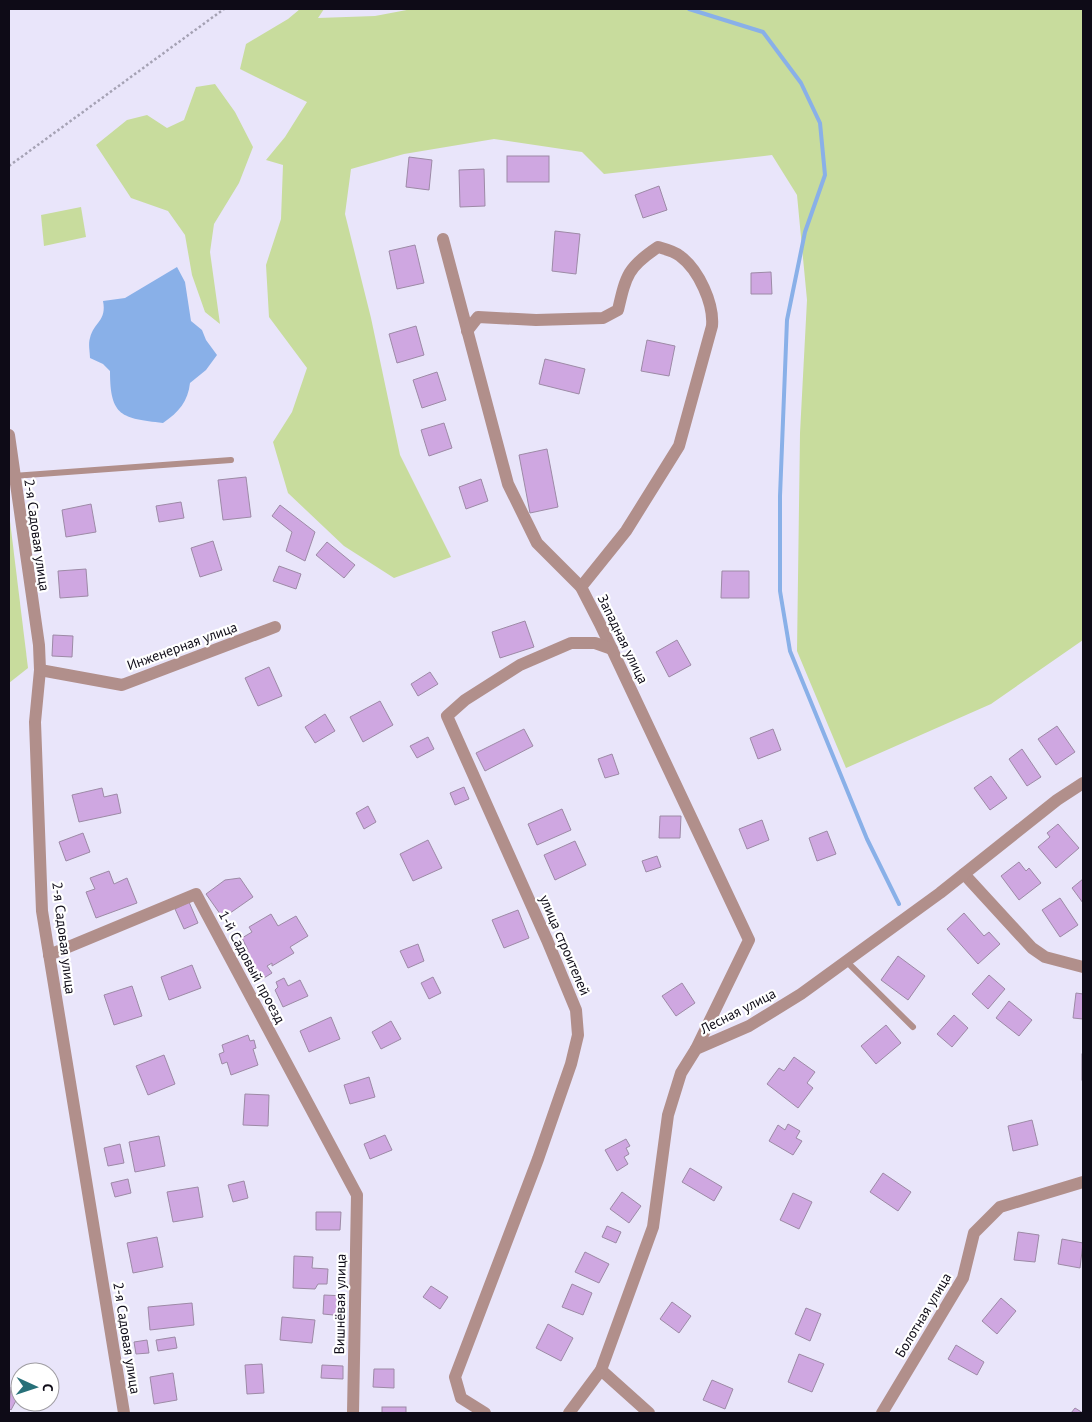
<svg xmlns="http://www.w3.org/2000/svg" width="1092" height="1422" viewBox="0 0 1092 1422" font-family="'PT Sans',sans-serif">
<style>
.green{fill:#c8dc9d}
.water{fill:#89b0e8}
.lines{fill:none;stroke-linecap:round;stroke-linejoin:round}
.stream{stroke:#89b0e8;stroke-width:4}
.building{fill:#cfa7e1;stroke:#9d8aa6}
.path{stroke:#a5a2b4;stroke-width:2.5;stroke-dasharray:2.5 2.5;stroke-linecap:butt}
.service{stroke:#b18f8b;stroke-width:6}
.minor{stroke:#b18f8b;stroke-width:12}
.labels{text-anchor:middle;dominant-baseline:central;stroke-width:4.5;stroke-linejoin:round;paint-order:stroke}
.street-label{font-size:14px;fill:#0e0b17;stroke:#fff}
</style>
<rect width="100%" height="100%" fill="#e9e5fa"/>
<!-- green -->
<g class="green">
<polygon points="300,9 324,9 318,18 375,16 412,9 1083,9 1083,640 991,704 846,768 797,651 800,433 807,300 797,195 772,155 604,174 582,152 494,139 404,154 351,169 345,214 371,318 400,455 451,557 394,578 344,546 288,493 273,442 292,412 307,368 269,317 266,265 281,219 283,165 266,160 285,137 307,102 240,69 246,44 288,19"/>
<polygon points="215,84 235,112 253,147 239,183 214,224 210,252 220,324 205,312 192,275 185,235 168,211 131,198 96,145 127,120 147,115 167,128 184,120 196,87"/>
<polygon points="81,207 86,237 44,246 41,215"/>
<polygon points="9,513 28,668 9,683"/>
</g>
<!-- water -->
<path class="water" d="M 177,267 L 185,282 L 191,321 L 202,330 L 206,340 L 217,355 L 206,370 L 190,383 C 188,401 179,412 163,423 C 122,418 110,417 110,371 L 103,364 L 90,358 C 90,352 88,344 90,338 C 94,322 107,321 103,301 L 125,298 Z"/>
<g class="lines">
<!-- stream -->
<polyline class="stream" points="689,9 763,32 801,83 820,123 825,175 805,232 787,320 780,496 780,591 790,651 867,839 899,904"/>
</g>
<!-- building -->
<g class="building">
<rect x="507" y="156" width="42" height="26"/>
<polygon points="409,157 432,160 429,190 406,187"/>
<polygon points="484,169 485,206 460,207 459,170"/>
<polygon points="659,186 667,210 643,218 635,195"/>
<polygon points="555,231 580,234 576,274 552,271"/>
<polygon points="415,245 424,283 397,289 389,251"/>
<polygon points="771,272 772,294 751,294 751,273"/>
<polygon points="416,326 424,355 397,363 389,334"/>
<polygon points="647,340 675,346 669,376 641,371"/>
<polygon points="545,359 585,369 579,394 539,384"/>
<polygon points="437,372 446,400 422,408 413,380"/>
<polygon points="444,423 452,448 429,456 421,430"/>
<polygon points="547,449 558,507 530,513 519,455"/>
<polygon points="246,477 251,517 223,520 218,480"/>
<polygon points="481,479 488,501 466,509 459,487"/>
<polygon points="181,502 184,518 159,522 156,506"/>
<polygon points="91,504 96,532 66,537 62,510"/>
<polygon points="280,505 315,532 305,561 286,551 292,532 272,516"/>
<polygon points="213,541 222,570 200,577 191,548"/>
<polygon points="327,542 355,565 344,578 316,555"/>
<polygon points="279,566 301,574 296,589 273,581"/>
<polygon points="86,569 88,596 60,598 58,571"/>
<polygon points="722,571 749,571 749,598 721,598"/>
<polygon points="525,621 534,647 500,658 492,632"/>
<polygon points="53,635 73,636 72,657 52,656"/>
<polygon points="677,640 691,665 669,677 656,652"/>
<polygon points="269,667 282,696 258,706 245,678"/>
<polygon points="430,672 438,684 418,696 411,684"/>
<polygon points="380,701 393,725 363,742 350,717"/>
<polygon points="325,714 335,731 315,743 305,727"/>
<polygon points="1057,726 1075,752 1056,765 1038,739"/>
<polygon points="524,729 533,746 485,771 476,753"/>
<polygon points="773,729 781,750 758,759 750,738"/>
<polygon points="428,737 434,749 417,758 410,746"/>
<polygon points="1022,749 1041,777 1027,786 1009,759"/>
<polygon points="612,754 619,774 605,778 598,759"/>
<polygon points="991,776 1007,798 990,810 974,788"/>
<polygon points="464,787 469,799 455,805 450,793"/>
<polygon points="102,788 104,797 117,794 121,813 79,822 72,795"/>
<polygon points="368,806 376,822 364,829 356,813"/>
<polygon points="562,809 571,830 537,845 528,824"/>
<polygon points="660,816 681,816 680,838 659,838"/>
<polygon points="762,820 769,840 747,849 739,829"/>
<polygon points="1058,824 1079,848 1056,868 1038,847 1050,837 1047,833"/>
<polygon points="827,831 836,854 817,861 809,838"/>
<polygon points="83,833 90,852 66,861 59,842"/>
<polygon points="428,840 442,868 413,881 400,854"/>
<polygon points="575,841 586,865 555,880 544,855"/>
<polygon points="657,856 661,867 646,872 642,861"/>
<polygon points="1019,862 1026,871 1029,868 1041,883 1019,900 1001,876"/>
<polygon points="109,871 114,884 127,878 137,903 96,918 86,892 95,889 90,878"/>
<polygon points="240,878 253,897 223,918 206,894 225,880"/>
<polygon points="1083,879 1083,903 1072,888"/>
<polygon points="1060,898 1078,925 1060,937 1042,910"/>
<polygon points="189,902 198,923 184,929 175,909"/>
<polygon points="518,910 529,938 504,948 492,920"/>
<polygon points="964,913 984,936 989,932 1000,944 978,964 947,929"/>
<polygon points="271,914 278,926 296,916 308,936 290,947 294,953 272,966 272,963 267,966 272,973 259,981 243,953 248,950 242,938 252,932 249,927"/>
<polygon points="418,944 424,961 408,968 400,951"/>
<polygon points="898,956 925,976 908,1000 881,980"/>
<polygon points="192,965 201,988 169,1000 161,977"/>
<polygon points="989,975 1005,989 988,1009 972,994"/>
<polygon points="433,977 441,993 429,999 421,983"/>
<polygon points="284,978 288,986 300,980 308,996 283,1007 275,990 278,987 276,982"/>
<polygon points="682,983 695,1003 676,1016 662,996"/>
<polygon points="132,986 142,1016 114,1025 104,995"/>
<polygon points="1076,993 1083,994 1083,1019 1073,1018"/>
<polygon points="1009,1001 1032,1020 1019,1036 996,1018"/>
<polygon points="954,1015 968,1028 952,1047 937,1034"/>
<polygon points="331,1017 340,1039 309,1052 300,1031"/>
<polygon points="391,1021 401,1039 381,1049 372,1032"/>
<polygon points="886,1025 901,1043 876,1064 861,1046"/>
<polygon points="248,1035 250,1041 254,1040 256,1048 253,1049 258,1065 231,1075 227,1062 222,1064 219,1054 224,1052 222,1045"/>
<rect x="1082" y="1054" width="1" height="26"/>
<polygon points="164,1055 175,1084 148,1095 136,1066"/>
<polygon points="794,1057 815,1072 807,1083 813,1088 798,1108 767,1084 779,1068 784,1071"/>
<polygon points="369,1077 375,1097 350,1104 344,1085"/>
<polygon points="245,1094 269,1095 268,1126 243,1125"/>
<polygon points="1032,1120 1038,1145 1013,1151 1008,1126"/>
<polygon points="788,1124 800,1131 796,1138 802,1141 793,1155 769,1141 778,1125 785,1130"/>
<polygon points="385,1135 392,1150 370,1159 364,1144"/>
<polygon points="159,1136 165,1166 135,1172 129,1142"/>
<polygon points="626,1139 630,1146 626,1148 629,1154 624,1157 628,1164 617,1171 605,1150"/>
<polygon points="120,1144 124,1163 108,1166 104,1148"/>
<polygon points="690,1168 722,1187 714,1201 682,1182"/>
<polygon points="883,1173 911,1192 898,1211 870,1192"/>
<polygon points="128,1179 131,1193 115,1197 111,1183"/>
<polygon points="244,1181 248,1198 233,1202 228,1185"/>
<polygon points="198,1187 203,1217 173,1222 167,1192"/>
<polygon points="622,1192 641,1206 629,1223 610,1209"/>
<polygon points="793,1193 812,1202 799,1229 780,1220"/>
<polygon points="316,1212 341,1212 340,1230 316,1230"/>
<polygon points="607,1226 621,1232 616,1243 602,1237"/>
<polygon points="1018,1232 1039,1235 1035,1262 1014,1260"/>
<polygon points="157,1237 163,1267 133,1273 127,1243"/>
<polygon points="1062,1239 1083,1243 1080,1268 1058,1264"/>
<polygon points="585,1252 609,1264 599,1283 575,1272"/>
<polygon points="294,1256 313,1257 312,1268 328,1269 327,1284 318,1284 315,1289 293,1288"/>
<polygon points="572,1284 592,1293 583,1315 562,1307"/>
<polygon points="431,1286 448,1297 440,1309 423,1297"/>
<polygon points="324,1295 345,1296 344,1316 323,1314"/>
<polygon points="1001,1298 1016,1311 997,1334 982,1321"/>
<polygon points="672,1302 691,1316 679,1333 660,1319"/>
<polygon points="192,1303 194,1325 150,1330 148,1307"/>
<polygon points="806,1308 821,1314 810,1341 795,1334"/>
<polygon points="282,1317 315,1320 312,1343 280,1340"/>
<polygon points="548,1324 573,1338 561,1361 536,1348"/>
<polygon points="175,1337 177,1348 158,1351 156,1340"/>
<polygon points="147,1340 149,1353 136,1354 134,1342"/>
<polygon points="956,1345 984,1362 977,1375 948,1359"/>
<polygon points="799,1354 824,1364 812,1392 788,1382"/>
<polygon points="262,1364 264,1393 247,1394 245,1365"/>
<polygon points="322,1365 343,1366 343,1379 321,1378"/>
<polygon points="374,1369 394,1369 394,1388 373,1387"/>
<polygon points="173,1373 177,1400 154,1404 150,1377"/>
<polygon points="712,1380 733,1389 725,1409 703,1400"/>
<polygon points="11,1387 20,1393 11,1410 9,1408"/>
<rect x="382" y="1407" width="24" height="6"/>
<polygon points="1075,1408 1083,1413 1071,1413"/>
</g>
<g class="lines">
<!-- path -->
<polyline class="path" points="9,166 224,9"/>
<!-- service -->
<g class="service">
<polyline points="13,476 231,460"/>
<polyline points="846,961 913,1027"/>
</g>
<!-- minor -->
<g class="minor">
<polyline points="443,239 508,484 537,543 581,587 600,624 749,940 696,1049"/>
<path d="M 467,331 L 478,317 L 536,320 L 603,318 L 618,310 C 626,275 628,267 658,247 C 665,249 674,251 680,256 C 699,270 714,304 712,326 L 679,446 L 626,531 L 581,587"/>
<polyline points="9,435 39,645 40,670 35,722 42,911 124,1413"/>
<polyline points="40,670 122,685 275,627"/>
<polyline points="964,874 1032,948 1045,957 1083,967"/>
<polyline points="49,955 196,894 357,1195 353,1413"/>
<polyline points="601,1370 649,1413"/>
<polyline points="485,1413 461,1398 455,1377 538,1159 571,1064 578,1035 576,1010 547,940 447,716 465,700 520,665 571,643 595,643 612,649"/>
<polyline points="569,1413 601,1370 653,1227 668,1115 681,1073 696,1049 749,1026 801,994 940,893 1057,800 1083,783"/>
<polyline points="882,1413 963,1278 974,1233 1000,1207 1083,1182"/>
</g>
</g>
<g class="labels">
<!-- street labels -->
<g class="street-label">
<text transform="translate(37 535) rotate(82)">2-я Садовая улица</text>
<text transform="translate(623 639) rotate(64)">Западная улица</text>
<text transform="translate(182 646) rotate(-20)">Инженерная улица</text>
<text transform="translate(64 938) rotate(83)">2-я Садовая улица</text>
<text transform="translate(565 945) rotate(67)">улица строителей</text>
<text transform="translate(252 967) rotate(62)">1-й Садовый проезд</text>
<text transform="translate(738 1011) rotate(-27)">Лесная улица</text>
<text transform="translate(340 1304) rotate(-89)">Вишнёвая улица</text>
<text transform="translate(923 1315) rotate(-59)">Болотная улица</text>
<text transform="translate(127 1338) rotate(81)">2-я Садовая улица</text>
</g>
</g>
<!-- border -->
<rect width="1092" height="1422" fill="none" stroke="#0e0b17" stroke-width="20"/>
<!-- north arrow -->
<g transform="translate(35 1387) rotate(93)"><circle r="24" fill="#ffffff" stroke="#9f9da2"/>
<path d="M0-4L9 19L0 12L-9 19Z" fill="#277079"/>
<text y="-8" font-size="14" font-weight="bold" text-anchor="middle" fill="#0e0b17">С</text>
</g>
</svg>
